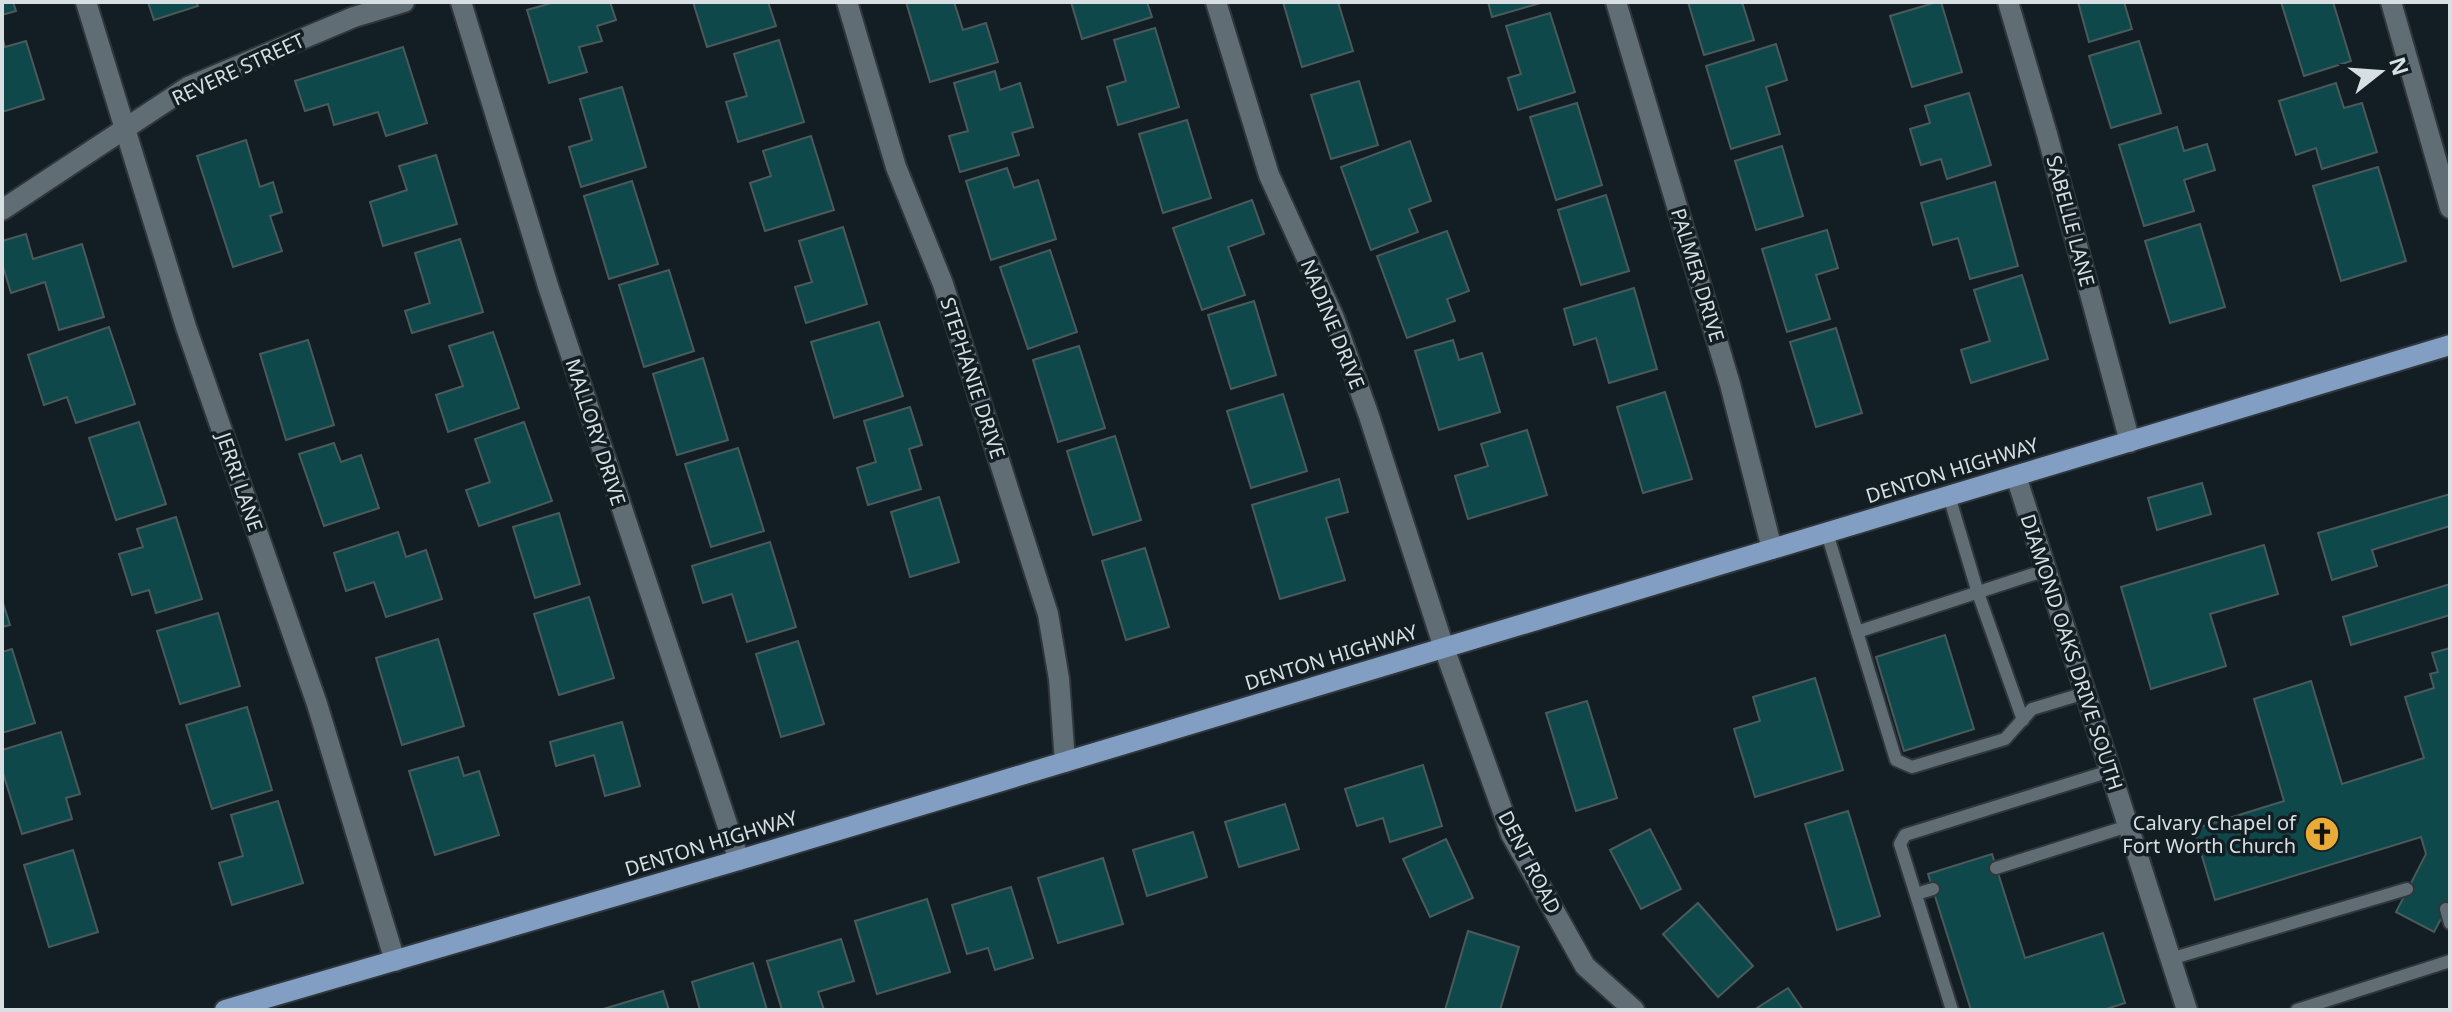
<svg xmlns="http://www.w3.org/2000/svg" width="2452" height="1012" viewBox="0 0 2452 1012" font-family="'Noto Sans',sans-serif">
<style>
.building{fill:#0f484a;stroke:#4a5a5b;stroke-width:2}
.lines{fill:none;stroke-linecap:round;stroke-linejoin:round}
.service-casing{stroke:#30373c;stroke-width:16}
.minor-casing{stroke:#30373c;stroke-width:24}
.primary-casing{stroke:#30373c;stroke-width:24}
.service{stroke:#606d74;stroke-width:12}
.minor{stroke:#606d74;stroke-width:20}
.primary{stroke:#829ec3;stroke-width:20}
.labels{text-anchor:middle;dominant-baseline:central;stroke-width:7;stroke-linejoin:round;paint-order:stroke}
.street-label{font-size:20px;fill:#d7dfe3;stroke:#131e24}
.poi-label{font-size:20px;fill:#d7dfe3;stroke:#131e24;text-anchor:end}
</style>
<rect width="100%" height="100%" fill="#131e24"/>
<!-- building -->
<g class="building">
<polygon points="2,2 13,2 16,11 2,15"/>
<polygon points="148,2 196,2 198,6 154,20"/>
<polygon points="555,2 610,2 616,20 597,26 602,41 579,47 587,72 549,83 527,10"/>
<polygon points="693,2 768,2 776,26 707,47"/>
<polygon points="906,2 954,2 963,30 986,23 998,62 930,82"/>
<polygon points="1071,2 1147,2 1152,17 1082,39"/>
<polygon points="1283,2 1338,2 1353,51 1302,67"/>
<polygon points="1488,2 1544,2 1492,17"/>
<polygon points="1688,2 1742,2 1754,40 1704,55"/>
<polygon points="1937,2 1941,2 1962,72 1912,87 1890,16"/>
<polygon points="2078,2 2124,2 2132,29 2089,42"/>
<polygon points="2281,2 2333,2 2351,61 2304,76"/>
<polygon points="1550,13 1575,92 1518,110 1508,78 1521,74 1506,26"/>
<polygon points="1155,28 1179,107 1118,125 1107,87 1126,81 1114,40"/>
<polygon points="2,36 5,47 26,41 44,99 2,112"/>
<polygon points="779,40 804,122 738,142 726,102 747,96 734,54"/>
<polygon points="2139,41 2161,113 2111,128 2089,56"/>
<polygon points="1776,44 1787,80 1766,87 1780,134 1731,149 1706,66"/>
<polygon points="403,47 427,123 386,136 378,112 334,125 328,104 305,111 295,81"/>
<polygon points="995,71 1000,90 1020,83 1033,127 1012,133 1019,155 960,172 949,136 968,131 954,83"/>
<polygon points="1359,81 1378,145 1331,159 1311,95"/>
<polygon points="2336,83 2344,108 2362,103 2377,152 2322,169 2316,148 2296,155 2279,101"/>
<polygon points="622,87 646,167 581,187 569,147 592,140 580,99"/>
<polygon points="1969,93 1991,165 1947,179 1941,159 1921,165 1910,129 1930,123 1925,106"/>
<polygon points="1577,103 1602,185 1556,200 1530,117"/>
<polygon points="1187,120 1211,198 1163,213 1139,134"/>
<polygon points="2177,127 2184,151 2207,144 2215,170 2184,180 2194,211 2144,226 2119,145"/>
<polygon points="811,136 834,210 765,231 750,183 771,176 763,151"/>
<polygon points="246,140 260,187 273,182 282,212 270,216 282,251 233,267 197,156"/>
<polygon points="1410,141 1431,201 1409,209 1418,232 1371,250 1341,167"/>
<polygon points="1782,146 1803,216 1756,230 1735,161"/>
<polygon points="436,155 457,224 383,246 370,202 407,190 399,166"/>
<polygon points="2378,167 2406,261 2341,281 2313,186"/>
<polygon points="1007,168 1014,188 1038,180 1056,239 991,260 966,181"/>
<polygon points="632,181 658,264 609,279 584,196"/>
<polygon points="1995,182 2018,266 1970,279 1958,238 1933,245 1921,203"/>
<polygon points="1606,195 1629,271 1581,285 1558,210"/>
<polygon points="1252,200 1264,234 1228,247 1245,295 1202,310 1173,228"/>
<polygon points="2200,224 2225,307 2170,323 2145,241"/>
<polygon points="843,227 867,304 806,323 795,287 812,282 799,241"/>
<polygon points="1827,230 1838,268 1816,275 1830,319 1787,332 1762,249"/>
<polygon points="1447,231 1469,291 1447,299 1455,321 1407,338 1377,256"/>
<polygon points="26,234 33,259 82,244 104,317 59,330 45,282 11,293 2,263 2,241"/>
<polygon points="460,239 483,312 412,333 405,311 430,303 415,253"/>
<polygon points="1050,250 1077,332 1028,349 1000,267"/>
<polygon points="669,270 694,351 644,367 619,285"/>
<polygon points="2022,275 2048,359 1971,383 1961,350 1990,341 1974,290"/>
<polygon points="1634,288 1657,369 1609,383 1596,338 1574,345 1564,309"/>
<polygon points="1254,301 1276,375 1231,389 1208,315"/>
<polygon points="879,322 903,396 834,418 811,342"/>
<polygon points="109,327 135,404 76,423 67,397 44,405 28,355"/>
<polygon points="1836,328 1862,413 1816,427 1790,342"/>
<polygon points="493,332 519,408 448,432 436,395 463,386 449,346"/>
<polygon points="308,340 334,425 286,440 260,354"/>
<polygon points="1453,340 1459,360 1482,353 1500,412 1439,430 1415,351"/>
<polygon points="1079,346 1105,428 1058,442 1033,360"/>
<polygon points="703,358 728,440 677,455 653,374"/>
<polygon points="1665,392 1692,479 1643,493 1617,407"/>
<polygon points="1283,394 1307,471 1251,488 1227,411"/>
<polygon points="910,407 922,445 909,449 921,489 868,505 857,468 876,462 864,421"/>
<polygon points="139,422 166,504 116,520 89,438"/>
<polygon points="524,422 552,501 479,526 466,490 490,482 475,439"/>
<polygon points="1527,430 1547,495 1468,519 1455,476 1488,466 1481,444"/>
<polygon points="1115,436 1141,520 1093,535 1067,451"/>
<polygon points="334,443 341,462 361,455 379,508 324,526 299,454"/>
<polygon points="738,448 764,531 711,547 685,464"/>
<polygon points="1339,479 1348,512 1326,518 1345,580 1280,599 1252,505"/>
<polygon points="2202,483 2211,514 2157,530 2148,498"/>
<polygon points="2450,494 2450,526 2372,550 2377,566 2332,580 2318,533"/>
<polygon points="939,497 959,562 910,577 891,512"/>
<polygon points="559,513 580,584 535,598 513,527"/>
<polygon points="176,517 202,599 156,613 149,590 132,595 119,554 143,547 137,529"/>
<polygon points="398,532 406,557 426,550 442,599 386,617 374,582 346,591 334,553"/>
<polygon points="770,542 796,627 747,642 732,594 703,603 692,566"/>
<polygon points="2264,545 2278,594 2210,614 2226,666 2151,689 2121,587"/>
<polygon points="1145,548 1169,627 1126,640 1102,561"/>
<polygon points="2450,584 2450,615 2351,645 2343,617"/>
<polygon points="589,597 614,678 559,695 534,614"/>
<polygon points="2,600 10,625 2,627"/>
<polygon points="218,613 240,686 180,704 157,631"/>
<polygon points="1945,635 1974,729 1904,751 1876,657"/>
<polygon points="438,639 464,726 402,745 376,658"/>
<polygon points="798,641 824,724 781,737 756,654"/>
<polygon points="2450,648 2450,902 2434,932 2396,912 2426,854 2421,837 2215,900 2194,829 2284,801 2254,699 2311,681 2342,784 2424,758 2405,697 2434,688 2430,674 2438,672 2432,653"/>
<polygon points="12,649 35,723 2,733 2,652"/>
<polygon points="1815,678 1843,770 1755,797 1734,729 1760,721 1753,697"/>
<polygon points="1587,701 1617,798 1576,811 1546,713"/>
<polygon points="247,707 272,790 212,809 186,725"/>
<polygon points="622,722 640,786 605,796 594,755 556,766 550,742"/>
<polygon points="61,732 80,794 66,798 72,819 22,834 2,770 2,750"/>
<polygon points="458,757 464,776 479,771 499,835 435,855 409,771"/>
<polygon points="1423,765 1442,826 1390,842 1383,818 1357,826 1345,789"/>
<polygon points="278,801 303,883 232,905 219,863 243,856 231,815"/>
<polygon points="1285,804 1299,849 1239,867 1225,822"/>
<polygon points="1848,811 1880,916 1837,930 1805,824"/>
<polygon points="1650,829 1681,889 1641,909 1610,850"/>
<polygon points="1193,832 1207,877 1147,896 1133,850"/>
<polygon points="1446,839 1473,898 1430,917 1403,859"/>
<polygon points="73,850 98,932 49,947 24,865"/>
<polygon points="1992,854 2025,958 2103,933 2125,1003 2103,1010 1971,1010 1928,874"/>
<polygon points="1103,858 1123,924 1058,943 1038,878"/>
<polygon points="1011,887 1033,958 995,970 988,948 967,954 952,905"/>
<polygon points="927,899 950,972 877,994 855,921"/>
<polygon points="1698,903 1753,966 1718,997 1663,934"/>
<polygon points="1468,931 1519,947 1500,1010 1445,1010"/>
<polygon points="841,939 854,981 818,992 824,1010 782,1010 767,961"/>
<polygon points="753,963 767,1010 700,1010 692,982"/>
<polygon points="1788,988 1803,1010 1754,1010"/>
<polygon points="663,991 669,1010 600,1010"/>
</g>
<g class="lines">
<!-- service casing -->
<g class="service-casing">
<g id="service">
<polyline points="1949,496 1978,593 2023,720"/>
<polyline points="1827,533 1896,760 1912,767 2005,739 2032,709 2085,693"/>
<polyline points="1857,632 2046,570"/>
<polyline points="1996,868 2128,826"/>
<polyline points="1916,894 1933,889"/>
<polyline points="2446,909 2450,923"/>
<polyline points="2170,959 2407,889"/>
<polyline points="1952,1010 1900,844 1905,835 2110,771"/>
<polyline points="2297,1010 2450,961"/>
</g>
</g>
<!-- minor casing -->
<g class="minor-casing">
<g id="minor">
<polyline points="86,2 186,327 317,704 395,961"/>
<polyline points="461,2 548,286 739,860"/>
<polyline points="847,2 896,167 943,284 1048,614 1059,679 1065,762"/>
<polyline points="1216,2 1269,175 1334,318 1369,416 1444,648 1511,834 1585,966 1634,1010"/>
<polyline points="1616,2 1730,384 1772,549"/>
<polyline points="2008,2 2047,134 2130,442"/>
<polyline points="2391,2 2450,208"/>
<polyline points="2,210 188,87 354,17 404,2"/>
<polyline points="2016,476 2187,1010"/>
</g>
</g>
<!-- primary casing -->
<g class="primary-casing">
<polyline id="primary" points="225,1010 739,860 2450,345"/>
</g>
<!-- service -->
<use href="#service" class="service"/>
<!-- minor -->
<use href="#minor" class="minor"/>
<!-- primary -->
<use href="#primary" class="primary"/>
</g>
<!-- icons -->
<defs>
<g id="church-disc" transform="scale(1.8)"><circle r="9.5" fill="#e9ab38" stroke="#131e24"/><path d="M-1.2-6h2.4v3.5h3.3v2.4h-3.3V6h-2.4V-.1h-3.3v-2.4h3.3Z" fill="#111"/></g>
</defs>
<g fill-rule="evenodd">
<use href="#church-disc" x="2322" y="834"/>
</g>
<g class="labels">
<!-- street labels -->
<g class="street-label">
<text transform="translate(238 69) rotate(-25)">REVERE STREET</text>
<text transform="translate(2071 221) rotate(75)">SABELLE LANE</text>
<text transform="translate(1698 275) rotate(73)">PALMER DRIVE</text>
<text transform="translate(1333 324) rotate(68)">NADINE DRIVE</text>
<text transform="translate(973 378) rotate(72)">STEPHANIE DRIVE</text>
<text transform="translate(596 432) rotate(72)">MALLORY DRIVE</text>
<text transform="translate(1952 470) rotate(-17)">DENTON HIGHWAY</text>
<text transform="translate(240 482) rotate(71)">JERRI LANE</text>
<text transform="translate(2072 652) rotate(72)">DIAMOND OAKS DRIVE SOUTH</text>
<text transform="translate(1331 657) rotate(-17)">DENTON HIGHWAY</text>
<text transform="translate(711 843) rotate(-17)">DENTON HIGHWAY</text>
<text transform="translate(1530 862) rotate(63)">DENT ROAD</text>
</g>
<!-- poi labels -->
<g class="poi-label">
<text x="2296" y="822">Calvary Chapel of<tspan x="2296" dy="23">Fort Worth Church</tspan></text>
</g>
</g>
<!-- border -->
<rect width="2452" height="1012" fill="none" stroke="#d7dfe3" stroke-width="8"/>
<!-- north arrow -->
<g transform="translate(2380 72) rotate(73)" stroke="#131e24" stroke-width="6" paint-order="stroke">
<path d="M0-6L14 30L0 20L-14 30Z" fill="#d7dfe3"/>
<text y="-12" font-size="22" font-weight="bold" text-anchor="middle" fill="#d7dfe3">N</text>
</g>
</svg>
